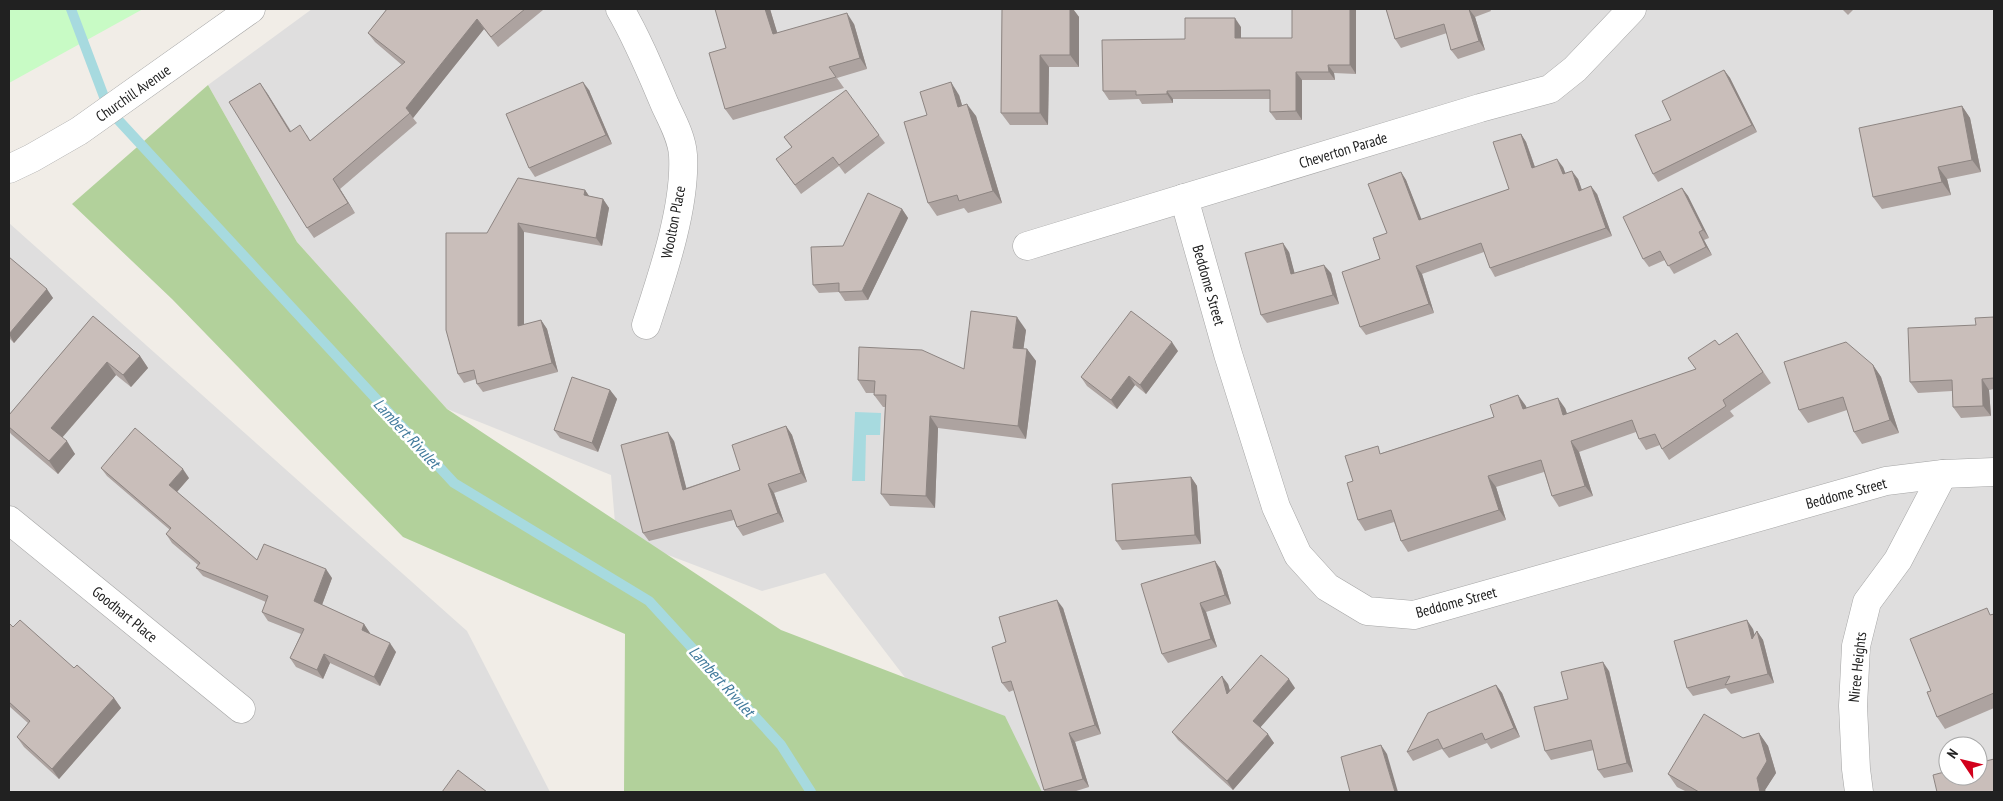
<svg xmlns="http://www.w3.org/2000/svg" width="2003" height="801" viewBox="0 0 2003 801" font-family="'PT Sans Narrow',sans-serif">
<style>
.residential{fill:#dfdede;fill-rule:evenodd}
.forest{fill:#b2d19b}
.park{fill:#c8fbc5}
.water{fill:#a7dadf}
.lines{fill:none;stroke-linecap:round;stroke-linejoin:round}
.stream{stroke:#a7dadf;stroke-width:10}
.minor-casing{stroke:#a5a5a5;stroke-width:29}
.tertiary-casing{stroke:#a5a5a5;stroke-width:29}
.minor{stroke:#fff;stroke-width:28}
.tertiary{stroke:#fff;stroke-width:28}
.wall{fill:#ada3a0}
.shaded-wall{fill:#8d8582}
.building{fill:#c9beba;stroke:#8d8582}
.labels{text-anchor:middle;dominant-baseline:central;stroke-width:5;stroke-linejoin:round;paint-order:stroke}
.street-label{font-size:15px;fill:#212121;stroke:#fff}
.water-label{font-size:16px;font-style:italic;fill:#417a9c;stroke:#fff}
</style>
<rect width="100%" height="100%" fill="#f1ede7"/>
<!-- residential -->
<g class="residential">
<path d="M 312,9 L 1994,9 L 1994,792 L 1012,792 L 982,778 L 825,573 L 762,591 L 616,535 L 611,475 L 447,409 L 297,242 L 208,85 ZM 1948,746 L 1978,746 L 1978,776 L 1948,776 Z"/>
<polygon points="9,223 467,631 550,792 9,792"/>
</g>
<!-- forest -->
<polygon class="forest" points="208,85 297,242 447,409 781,630 1005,716 1042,792 624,792 625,634 403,537 172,299 72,204"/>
<!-- park -->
<polygon class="park" points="9,9 143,9 9,83"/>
<!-- water -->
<polygon class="water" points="855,412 881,413 880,435 866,435 865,481 852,481"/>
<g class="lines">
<!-- stream -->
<polyline class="stream" points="71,9 109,110 454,483 649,601 781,745 811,792"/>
<!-- minor casing -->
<g class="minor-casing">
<g id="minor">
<path d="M 620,9 C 638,40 651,72 665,105 C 672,120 682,138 683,155 C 686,207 662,276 646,325"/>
<polyline points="1184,198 1228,354 1276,507 1298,555 1327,587 1367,611 1414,615 1886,481 1943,474 1994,472"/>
<polyline points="1027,246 1480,108 1550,89 1575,69 1632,9"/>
<polyline points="9,520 241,709"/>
<polyline points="1859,792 1856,769 1853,706 1856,646 1867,602 1898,560 1943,474"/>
</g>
</g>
<!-- tertiary casing -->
<g class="tertiary-casing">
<polyline id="tertiary" points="9,169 32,158 79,131 251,9"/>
</g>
<!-- minor -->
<use href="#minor" class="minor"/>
<!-- tertiary -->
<use href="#tertiary" class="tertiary"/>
</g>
<!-- wall -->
<g class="wall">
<polygon points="387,9 542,9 543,10 498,47 484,29 413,118 417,123 340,189 355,213 314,238 307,228 267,93 291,131 307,135 310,141 402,65 375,42 368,33"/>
<polygon points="770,9 777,33 854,24 867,69 837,78 844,88 733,120 725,109 726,48"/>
<polygon points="1002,9 1073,9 1079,17 1079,67 1049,67 1048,125 1010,125 1001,113"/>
<polygon points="1292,9 1356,9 1356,74 1334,73 1335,80 1302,80 1302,120 1276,120 1270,112 1270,99 1173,99 1173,103 1142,104 1139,99 1109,100 1103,91 1185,39 1241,27 1241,38 1292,38"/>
<polygon points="1386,9 1490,9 1491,11 1475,17 1485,50 1458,59 1451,50 1447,33 1401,48 1395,39"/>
<polygon points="1842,9 1854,9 1848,15"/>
<polygon points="1724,70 1730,78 1757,132 1658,182 1653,174 1671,120"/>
<polygon points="589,90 612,144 535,177 529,168"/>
<polygon points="959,95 962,105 976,116 1002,203 968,213 964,208 937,216 928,203 927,115"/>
<polygon points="1962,106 1970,118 1981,172 1947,179 1951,195 1882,209 1873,197"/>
<polygon points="1521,134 1526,142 1535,167 1563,167 1565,174 1578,179 1582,190 1597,194 1612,236 1495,277 1490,268 1484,252 1422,274 1434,313 1366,335 1360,327 1387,233 1401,172 1406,180 1421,220 1509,189"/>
<polygon points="879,135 885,143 845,174 839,166 801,194 776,159 792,148 784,137"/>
<polygon points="1682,188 1688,196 1709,238 1704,240 1712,255 1674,274 1665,260 1649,267 1643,259"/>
<polygon points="585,190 589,196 603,199 609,208 602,246 524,232 524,325 541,320 547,329 558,372 483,392 477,384 476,379 464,383 458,374 487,233"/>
<polygon points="902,209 908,218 868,300 845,301 839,292 819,293 813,285 843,246"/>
<polygon points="1289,252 1294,273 1331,273 1339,304 1267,323 1261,315"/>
<polygon points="9,257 53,298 14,343 9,338"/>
<polygon points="93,316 140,356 148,368 131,387 116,375 62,438 75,454 58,474 11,434 9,431 9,415"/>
<polygon points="1994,317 1994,389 1989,390 1991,416 1961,418 1953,407 1952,391 1918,393 1910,382 1976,325"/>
<polygon points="1026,330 1023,349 1027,349 1036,361 1026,439 938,428 935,508 890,506 881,494 885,407 883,407 874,395 874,393 866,393 858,380 964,369"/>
<polygon points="1737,333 1771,383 1730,411 1734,416 1669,460 1662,449 1660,445 1646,450 1639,439 1636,432 1579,452 1593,496 1559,507 1552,496 1544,472 1496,487 1506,520 1408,552 1401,541 1394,522 1365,531 1358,520 1382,453 1494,417 1518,395 1526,408 1565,408 1567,414 1696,369 1719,345"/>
<polygon points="1178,351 1146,394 1135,385 1117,409 1087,386 1081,377"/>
<polygon points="1873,365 1881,377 1899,433 1862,444 1854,432 1847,410 1808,423 1799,410"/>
<polygon points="610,390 617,399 598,452 560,438 554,430"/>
<polygon points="786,426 792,435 807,482 774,493 784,522 743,536 737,527 734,520 649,541 643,533 674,441 686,488 740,470"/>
<polygon points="101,468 189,478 177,492 257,560 332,578 322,605 364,624 370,634 396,652 380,686 330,663 323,679 296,667 290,658 301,634 268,621 262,612 266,602 203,576 196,568 198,565 172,543 166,534 170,530 107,476"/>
<polygon points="1191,477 1197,486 1201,544 1122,550 1116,541"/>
<polygon points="1215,561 1221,570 1231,604 1206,612 1217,647 1168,663 1162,654"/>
<polygon points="1063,608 1101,734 1075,742 1089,787 1073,792 1045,792 1044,790 1014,690 1009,692 1002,683 1006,642"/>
<polygon points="1992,614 1994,614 1994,708 1945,729 1937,717 1931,691"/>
<polygon points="9,623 13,627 74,668 114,698 121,708 59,779 24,747 17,737 28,723 9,706"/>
<polygon points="1753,629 1754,635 1757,631 1763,640 1774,683 1731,694 1726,688 1693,696 1687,688"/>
<polygon points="1609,671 1633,772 1604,778 1598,770 1594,750 1551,760 1545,751 1568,699"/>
<polygon points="1228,684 1230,691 1295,688 1260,727 1274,743 1233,790 1178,740 1172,732"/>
<polygon points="1496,685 1502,693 1520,737 1491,749 1487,743 1449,758 1442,749 1413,761 1407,752"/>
<polygon points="1759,733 1768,746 1776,773 1765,790 1766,792 1687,792 1677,787 1668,774 1743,738"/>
</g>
<!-- shaded-wall -->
<g class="shaded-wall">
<polygon points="765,9 770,9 781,45 773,34"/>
<polygon points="1070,9 1073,9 1079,17 1079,67 1070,55"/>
<polygon points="1350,9 1356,9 1356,74 1350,65"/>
<polygon points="1469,9 1475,17 1485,50 1479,41"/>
<polygon points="847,13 854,24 867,69 860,58"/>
<polygon points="1235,18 1241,27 1241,47 1235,38"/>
<polygon points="477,19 484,29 413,118 406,108"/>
<polygon points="1040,55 1049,67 1048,125 1040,113"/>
<polygon points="1328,65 1334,73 1335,80 1329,72"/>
<polygon points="1724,70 1730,78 1757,132 1752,125"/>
<polygon points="1296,72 1302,80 1302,120 1296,111"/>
<polygon points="583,82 589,90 612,144 606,135"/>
<polygon points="951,82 959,95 966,119 958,107"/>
<polygon points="260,83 267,93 297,142 290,132"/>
<polygon points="1167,91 1173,99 1173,103 1167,94"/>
<polygon points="967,104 976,116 1002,203 993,191"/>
<polygon points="1962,106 1970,118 1981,172 1972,160"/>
<polygon points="1521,134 1526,142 1538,176 1532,168"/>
<polygon points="1557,159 1563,167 1569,182 1563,174"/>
<polygon points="1938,167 1947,179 1951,195 1942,182"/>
<polygon points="1572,171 1578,179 1585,199 1579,191"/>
<polygon points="1401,172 1406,180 1425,228 1419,220"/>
<polygon points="333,179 340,189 355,213 348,203"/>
<polygon points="1591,186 1597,194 1612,236 1606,228"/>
<polygon points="1682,188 1688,196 1709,238 1703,230"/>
<polygon points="585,190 591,199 584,195"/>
<polygon points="603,199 609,208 602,246 596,238"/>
<polygon points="902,209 908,218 868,300 862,291"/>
<polygon points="518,223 524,232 524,335 518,326"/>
<polygon points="1699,232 1704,240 1712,255 1706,247"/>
<polygon points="1283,243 1289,252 1297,282 1291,274"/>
<polygon points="1324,265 1331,273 1339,304 1333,295"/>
<polygon points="1416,266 1422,274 1434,313 1429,304"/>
<polygon points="47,289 53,298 14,343 9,334"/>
<polygon points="1017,317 1026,330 1022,360 1013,348"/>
<polygon points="541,320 547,329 558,372 552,363"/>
<polygon points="1172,342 1178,351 1146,394 1140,385"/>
<polygon points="1027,349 1036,361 1026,439 1018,426"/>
<polygon points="140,356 148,368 131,387 123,375"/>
<polygon points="107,362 116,375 59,441 51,428"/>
<polygon points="1873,365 1881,377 1899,433 1890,420"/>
<polygon points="1129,376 1135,385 1117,409 1111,400"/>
<polygon points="1982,379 1989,390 1991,416 1983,406"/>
<polygon points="610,390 617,399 598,452 592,443"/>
<polygon points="1518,395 1526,406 1530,419 1523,409"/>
<polygon points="1558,398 1565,408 1571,425 1563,415"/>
<polygon points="930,416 938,428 935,508 926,496"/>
<polygon points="786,426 792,435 807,482 801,473"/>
<polygon points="668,432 674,441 689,498 683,490"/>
<polygon points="67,441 75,454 58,474 49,461"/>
<polygon points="1571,441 1579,452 1593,496 1585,486"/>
<polygon points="183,469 189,478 175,494 169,485"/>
<polygon points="1488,476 1496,487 1506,520 1499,510"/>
<polygon points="1191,477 1197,486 1201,544 1195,535"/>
<polygon points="768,484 774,493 784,522 778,513"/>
<polygon points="1215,561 1221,570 1231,604 1225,595"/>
<polygon points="326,569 332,578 320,610 314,601"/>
<polygon points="1057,600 1063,608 1101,734 1095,725"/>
<polygon points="1200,603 1206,612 1217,647 1211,639"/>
<polygon points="1747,620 1753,629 1758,648 1752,639"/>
<polygon points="364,624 370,633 368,638 362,630"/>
<polygon points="1757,631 1763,640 1774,683 1768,674"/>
<polygon points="390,643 396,652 380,686 374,677"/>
<polygon points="324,654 330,663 323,679 317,670"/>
<polygon points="1603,662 1609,671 1633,772 1627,763"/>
<polygon points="1222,676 1228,684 1233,702 1227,694"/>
<polygon points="1289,679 1295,688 1259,729 1253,721"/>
<polygon points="1496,685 1502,693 1520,737 1514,728"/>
<polygon points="114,698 121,708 59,779 52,769"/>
<polygon points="1069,733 1075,742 1089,787 1083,779"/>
<polygon points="1759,733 1768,746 1776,773 1765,790 1766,792 1760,792 1757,778"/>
<polygon points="1268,734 1274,743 1233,790 1227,781"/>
<polygon points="1381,745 1387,754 1398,792 1395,792"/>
</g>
<!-- building -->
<g class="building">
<polygon points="387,9 525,9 491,37 477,19 406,108 410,113 333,179 348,203 307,228 229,102 260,83 290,132 300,125 310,141 405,62 368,33"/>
<polygon points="715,9 765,9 773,34 847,13 860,58 829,67 836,77 725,109 709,53 726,48"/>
<polygon points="1002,9 1070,9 1070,55 1040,55 1040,113 1001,113"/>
<polygon points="1292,9 1350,9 1350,65 1328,65 1329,72 1296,72 1296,111 1270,112 1270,90 1167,91 1167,94 1136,95 1136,91 1103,91 1102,40 1185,39 1185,18 1235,18 1235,38 1292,38"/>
<polygon points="1386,9 1469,9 1479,41 1451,50 1444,24 1395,39"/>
<polygon points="1724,70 1752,125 1653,174 1635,135 1671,120 1662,101"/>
<polygon points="583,82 606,135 529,168 506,114"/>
<polygon points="951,82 958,107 967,104 993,191 959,201 957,195 928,203 904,122 927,115 920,92"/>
<polygon points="846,90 879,135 839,165 833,157 795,185 776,159 792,147 784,137"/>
<polygon points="1962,106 1972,160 1938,167 1942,182 1873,197 1859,128"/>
<polygon points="1521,134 1532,168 1557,159 1563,174 1572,171 1579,191 1591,186 1606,228 1490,268 1481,243 1416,266 1429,304 1360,327 1342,272 1380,259 1373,238 1387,233 1368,184 1401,172 1419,220 1509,189 1493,142"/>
<polygon points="518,178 585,190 584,195 603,199 596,238 518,223 518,326 541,320 552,363 477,384 474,370 458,374 446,330 446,233 487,233"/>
<polygon points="1682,188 1703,230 1699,232 1706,247 1668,266 1660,251 1643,259 1623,217"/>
<polygon points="868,193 902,209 862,291 839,292 839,283 813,285 811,247 843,246"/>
<polygon points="1283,243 1291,274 1324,265 1333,295 1261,315 1245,253"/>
<polygon points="9,257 47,289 9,334"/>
<polygon points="971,311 1017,317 1013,348 1027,349 1018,426 930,416 926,496 881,494 886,395 874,395 875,381 858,380 859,347 922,350 964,369"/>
<polygon points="1131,311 1172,342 1140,385 1129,376 1111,400 1081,377"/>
<polygon points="93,316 140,356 123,375 107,362 51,428 67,441 49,461 9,427 9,415"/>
<polygon points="1994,317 1994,378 1982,379 1983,406 1953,407 1952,380 1910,382 1908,328 1976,325 1975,318"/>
<polygon points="1737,333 1763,372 1723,400 1726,406 1662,449 1655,434 1639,439 1632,420 1571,441 1585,486 1552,496 1541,460 1488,476 1499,510 1401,541 1391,510 1358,520 1347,483 1353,481 1345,456 1378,446 1380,454 1494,417 1490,405 1518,395 1523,409 1558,398 1563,415 1696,369 1688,358 1715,340 1719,345"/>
<polygon points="1846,342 1873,365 1890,420 1854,432 1843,397 1799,410 1784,362"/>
<polygon points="572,377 610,390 592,443 554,430"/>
<polygon points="786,426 801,473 768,484 778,513 737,527 731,510 643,533 621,445 668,432 683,490 740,470 732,445"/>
<polygon points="135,428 183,469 169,485 257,560 264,544 326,569 314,601 364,624 362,630 390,643 374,677 324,654 317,670 290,658 304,629 262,612 268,596 196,568 200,563 166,534 171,528 101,468"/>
<polygon points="1191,477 1195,535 1116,541 1112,484"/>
<polygon points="1215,561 1225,595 1200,603 1211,639 1162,654 1141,584"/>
<polygon points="1057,600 1095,725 1069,733 1083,779 1044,790 1011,681 1002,683 992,647 1006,642 999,617"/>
<polygon points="1987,608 1990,615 1994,614 1994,693 1937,717 1927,692 1931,691 1910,639"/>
<polygon points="20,620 74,668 77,665 114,698 52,769 17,737 30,721 9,702 9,623 13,627"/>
<polygon points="1747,620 1752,639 1757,631 1768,674 1725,685 1730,676 1687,688 1674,641"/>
<polygon points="1261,655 1289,679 1253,721 1268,734 1227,781 1172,732 1222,676 1227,694"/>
<polygon points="1603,662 1627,763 1598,770 1591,740 1545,751 1534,707 1568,699 1561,672"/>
<polygon points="1496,685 1514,728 1485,740 1482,733 1443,749 1438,739 1407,752 1428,713"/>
<polygon points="1704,714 1743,738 1759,733 1767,761 1757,778 1760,792 1699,792 1668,774"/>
<polygon points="1381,745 1395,792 1350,792 1341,757"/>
<polygon points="1994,759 1994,792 1937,792 1933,775 1948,771 1948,776 1978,776 1978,763"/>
<polygon points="458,770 487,792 442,792"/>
</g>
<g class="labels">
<!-- street labels -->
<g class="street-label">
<text transform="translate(133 93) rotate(-35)">Churchill Avenue</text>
<text transform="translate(1343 150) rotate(-17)">Cheverton Parade</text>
<text transform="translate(673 222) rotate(-79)">Woolton Place</text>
<text transform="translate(1209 285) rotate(74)">Beddome Street</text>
<text transform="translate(1846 493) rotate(-15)">Beddome Street</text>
<text transform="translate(1456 602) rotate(-15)">Beddome Street</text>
<text transform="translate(125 614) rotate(39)">Goodhart Place</text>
<text transform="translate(1857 667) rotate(-84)">Niree Heights</text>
</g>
<!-- water labels -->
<g class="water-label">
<text transform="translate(407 433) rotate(47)">Lambert Rivulet</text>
<text transform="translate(722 681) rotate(48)">Lambert Rivulet</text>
</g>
</g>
<!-- border -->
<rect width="2003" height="801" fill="none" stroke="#212121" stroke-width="20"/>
<!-- north arrow -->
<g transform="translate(1963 761) rotate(305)"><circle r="24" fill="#ffffff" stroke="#a6a6a6"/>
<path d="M0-4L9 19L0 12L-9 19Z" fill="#d2001c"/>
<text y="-8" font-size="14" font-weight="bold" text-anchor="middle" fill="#212121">N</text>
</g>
</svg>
